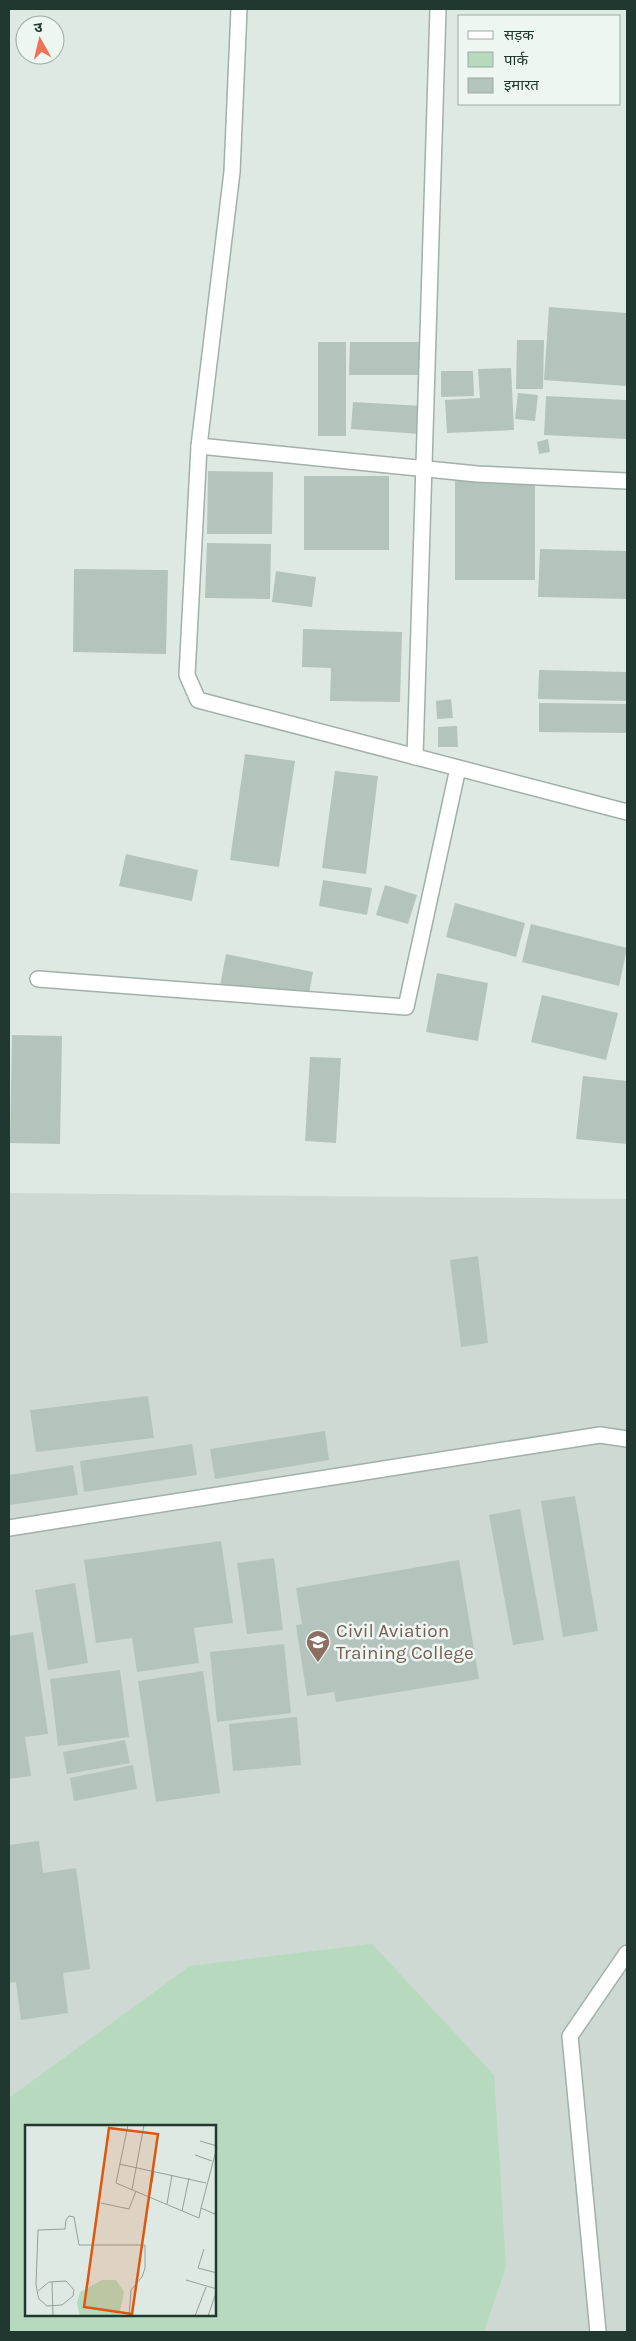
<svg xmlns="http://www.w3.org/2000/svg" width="636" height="2341" viewBox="0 0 636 2341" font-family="Karla,'Noto Sans Devanagari',sans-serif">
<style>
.built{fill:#cdd9d2;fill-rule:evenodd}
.green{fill:#b7dabe;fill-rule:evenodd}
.building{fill:#b4c4bc}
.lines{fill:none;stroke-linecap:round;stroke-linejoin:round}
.service-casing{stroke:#a1b0aa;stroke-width:18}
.minor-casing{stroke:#a1b0aa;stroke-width:18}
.service{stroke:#fff;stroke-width:15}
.minor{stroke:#fff;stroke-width:15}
.labels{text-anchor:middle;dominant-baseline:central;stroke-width:5;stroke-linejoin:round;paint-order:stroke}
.education-label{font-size:19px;fill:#785e54;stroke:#eef6f2;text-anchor:start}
.inset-road{fill:none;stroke:#92a29b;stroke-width:1}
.view{fill:#de570e;fill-opacity:0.15;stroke:#de570e;stroke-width:2.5}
.inset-edge{fill:none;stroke:#203830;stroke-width:2.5}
</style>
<rect width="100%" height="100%" fill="#dee9e3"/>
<!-- built -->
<path class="built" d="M 9,1193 L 627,1199 L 627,2332 L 9,2332 ZM 26,2126 L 215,2126 L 215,2315 L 26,2315 Z"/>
<!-- green -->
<path class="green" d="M 372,1944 L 494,2075 L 506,2267 L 484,2332 L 9,2332 L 9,2098 L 190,1966 ZM 26,2126 L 215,2126 L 215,2315 L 26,2315 Z"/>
<!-- building -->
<g class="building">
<polygon points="549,307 627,313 627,386 544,380"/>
<polygon points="517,340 544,340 543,389 516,389"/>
<rect x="318" y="342" width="28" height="94"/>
<polygon points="350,342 423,342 423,375 349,375"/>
<polygon points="511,368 514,430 447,433 445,400 480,398 478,369"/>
<polygon points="441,371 473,371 474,396 441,397"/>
<polygon points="518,393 538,395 535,421 515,419"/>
<polygon points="546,396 627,400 627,439 544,435"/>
<polygon points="353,402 423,406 420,434 351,429"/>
<polygon points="548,439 550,452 539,454 537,442"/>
<polygon points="208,471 273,472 272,534 207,534"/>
<rect x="304" y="476" width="85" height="74"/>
<rect x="455" y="480" width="80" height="100"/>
<polygon points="207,543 271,544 270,599 205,598"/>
<polygon points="540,549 627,551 627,599 538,597"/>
<polygon points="74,569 168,570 166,654 73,652"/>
<polygon points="276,571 316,577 312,607 272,602"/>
<polygon points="303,629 402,632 400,702 330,701 331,668 302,667"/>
<polygon points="539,670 627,672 627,701 538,699"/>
<polygon points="451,699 453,718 437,719 436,701"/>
<polygon points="539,703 627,704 627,733 539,732"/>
<polygon points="457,726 458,747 438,747 438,727"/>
<polygon points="245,754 295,761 279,867 230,860"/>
<polygon points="335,771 378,776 366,874 322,868"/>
<polygon points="126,854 198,870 192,901 119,886"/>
<polygon points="323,880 372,888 367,915 319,906"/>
<polygon points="385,885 417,895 408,924 376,915"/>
<polygon points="455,903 525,923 516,957 446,937"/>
<polygon points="531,924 627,948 619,986 522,962"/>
<polygon points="226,954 313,972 307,1004 220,986"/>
<polygon points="437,973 488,983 478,1041 426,1032"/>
<polygon points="542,995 618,1013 606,1060 531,1042"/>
<polygon points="12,1035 62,1036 60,1144 10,1143"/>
<polygon points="310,1057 341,1058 336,1143 305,1141"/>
<polygon points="583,1076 627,1081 627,1144 576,1139"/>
<polygon points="478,1256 488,1343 461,1347 450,1260"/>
<polygon points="148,1396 154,1438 36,1452 30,1410"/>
<polygon points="325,1431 329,1460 215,1479 210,1449"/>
<polygon points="192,1444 197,1475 84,1492 80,1461"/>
<polygon points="73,1465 78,1495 9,1505 9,1475"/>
<polygon points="575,1496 598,1631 563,1637 541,1501"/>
<polygon points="520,1509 544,1640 513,1645 489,1515"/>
<polygon points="221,1541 233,1623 194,1628 199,1663 137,1672 132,1638 96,1643 84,1560"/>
<polygon points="274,1558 283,1630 247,1634 237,1563"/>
<polygon points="459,1560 479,1679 336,1702 334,1692 307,1696 296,1625 302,1624 296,1588"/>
<polygon points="75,1583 88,1663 48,1670 35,1590"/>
<polygon points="33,1632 48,1734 25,1737 31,1776 9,1779 9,1636"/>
<polygon points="284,1644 291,1713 217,1722 210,1652"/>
<polygon points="120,1670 129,1737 58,1746 50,1679"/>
<polygon points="203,1671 220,1793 156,1802 138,1681"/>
<polygon points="297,1717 301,1765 233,1771 229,1724"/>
<polygon points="125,1740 130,1763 67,1774 63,1752"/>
<polygon points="133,1765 137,1789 74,1801 70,1778"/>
<polygon points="39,1841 43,1873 76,1868 90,1969 63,1973 68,2013 21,2020 16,1982 9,1983 9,1845"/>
</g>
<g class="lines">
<!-- service casing -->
<g class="service-casing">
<g id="service">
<polyline points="9,1528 600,1435 627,1439"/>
<polyline points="598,2332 570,2036 627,1953"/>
</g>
</g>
<!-- minor casing -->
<g class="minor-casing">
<g id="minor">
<polyline points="239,9 232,172 199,446 187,675 198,700 627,812"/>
<polyline points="199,446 477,474 627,481"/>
<polyline points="415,757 438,9"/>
<polyline points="38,979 406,1007 458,768"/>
</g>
</g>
<!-- service -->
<use href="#service" class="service"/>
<!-- minor -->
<use href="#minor" class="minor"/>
</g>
<!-- icons -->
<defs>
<g id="university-pin" transform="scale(1.25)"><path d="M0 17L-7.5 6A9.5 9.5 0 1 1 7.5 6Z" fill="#8d6e63" stroke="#eef6f2"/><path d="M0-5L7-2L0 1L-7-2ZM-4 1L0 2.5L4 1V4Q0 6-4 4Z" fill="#fff"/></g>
</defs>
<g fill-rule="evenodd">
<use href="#university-pin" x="318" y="1642"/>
</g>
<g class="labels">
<!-- education labels -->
<g class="education-label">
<text x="336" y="1631">Civil Aviation<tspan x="336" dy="22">Training College</tspan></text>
</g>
</g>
<!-- overview -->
<g transform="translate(25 2125)">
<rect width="191" height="191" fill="#dee9e3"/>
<path d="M 77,155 L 91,155 L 99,167 L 94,191 L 55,191 L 52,178 L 55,167 Z" fill="#b7dabe"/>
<path class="inset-road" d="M 103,0 L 91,58 L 174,93 L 176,83M 175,16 L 192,21M 192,22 L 176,83 L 192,90M 170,30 L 187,36M 94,39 L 181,58M 107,65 L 119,0M 76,78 L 104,84 L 111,66M 142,79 L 147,50M 157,86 L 164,53M 121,89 L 129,47M 179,124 L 173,143 L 192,148M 161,155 L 192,164M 27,157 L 28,191M 13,166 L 24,157 L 41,156 L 49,165 L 48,171 L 37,180 L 22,181 L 14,174 L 13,171 L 11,159 L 13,105 L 40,104 L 41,95 L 44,91 L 49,92 L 54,120 L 120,120 L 120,143 L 117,152 L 106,165 L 104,191M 170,191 L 181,162M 183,191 L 192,165"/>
<path class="view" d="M 84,3 L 133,9 L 107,189 L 59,182 Z"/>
<rect width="191" height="191" class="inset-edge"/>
</g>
<!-- border -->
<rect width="636" height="2341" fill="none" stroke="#203830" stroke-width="20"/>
<!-- legend -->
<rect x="458" y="15" width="162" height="90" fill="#eef6f2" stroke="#9caaa4"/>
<rect x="468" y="31" width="25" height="8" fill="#ffffff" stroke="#9caaa4"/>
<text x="504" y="40" font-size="15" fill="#203830">सड़क</text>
<rect x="468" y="52" width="25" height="15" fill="#b7dabe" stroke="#9caaa4"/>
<text x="504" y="65" font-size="15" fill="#203830">पार्क</text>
<rect x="468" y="78" width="25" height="15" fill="#b4c4bc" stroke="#9caaa4"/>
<text x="504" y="90" font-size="15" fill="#203830">इमारत</text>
<!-- north arrow -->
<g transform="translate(40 40) rotate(352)"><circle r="24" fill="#eef6f2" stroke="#9caaa4"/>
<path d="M0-4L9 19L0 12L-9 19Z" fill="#ec7359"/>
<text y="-8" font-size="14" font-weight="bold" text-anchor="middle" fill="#203830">उ</text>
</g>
</svg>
